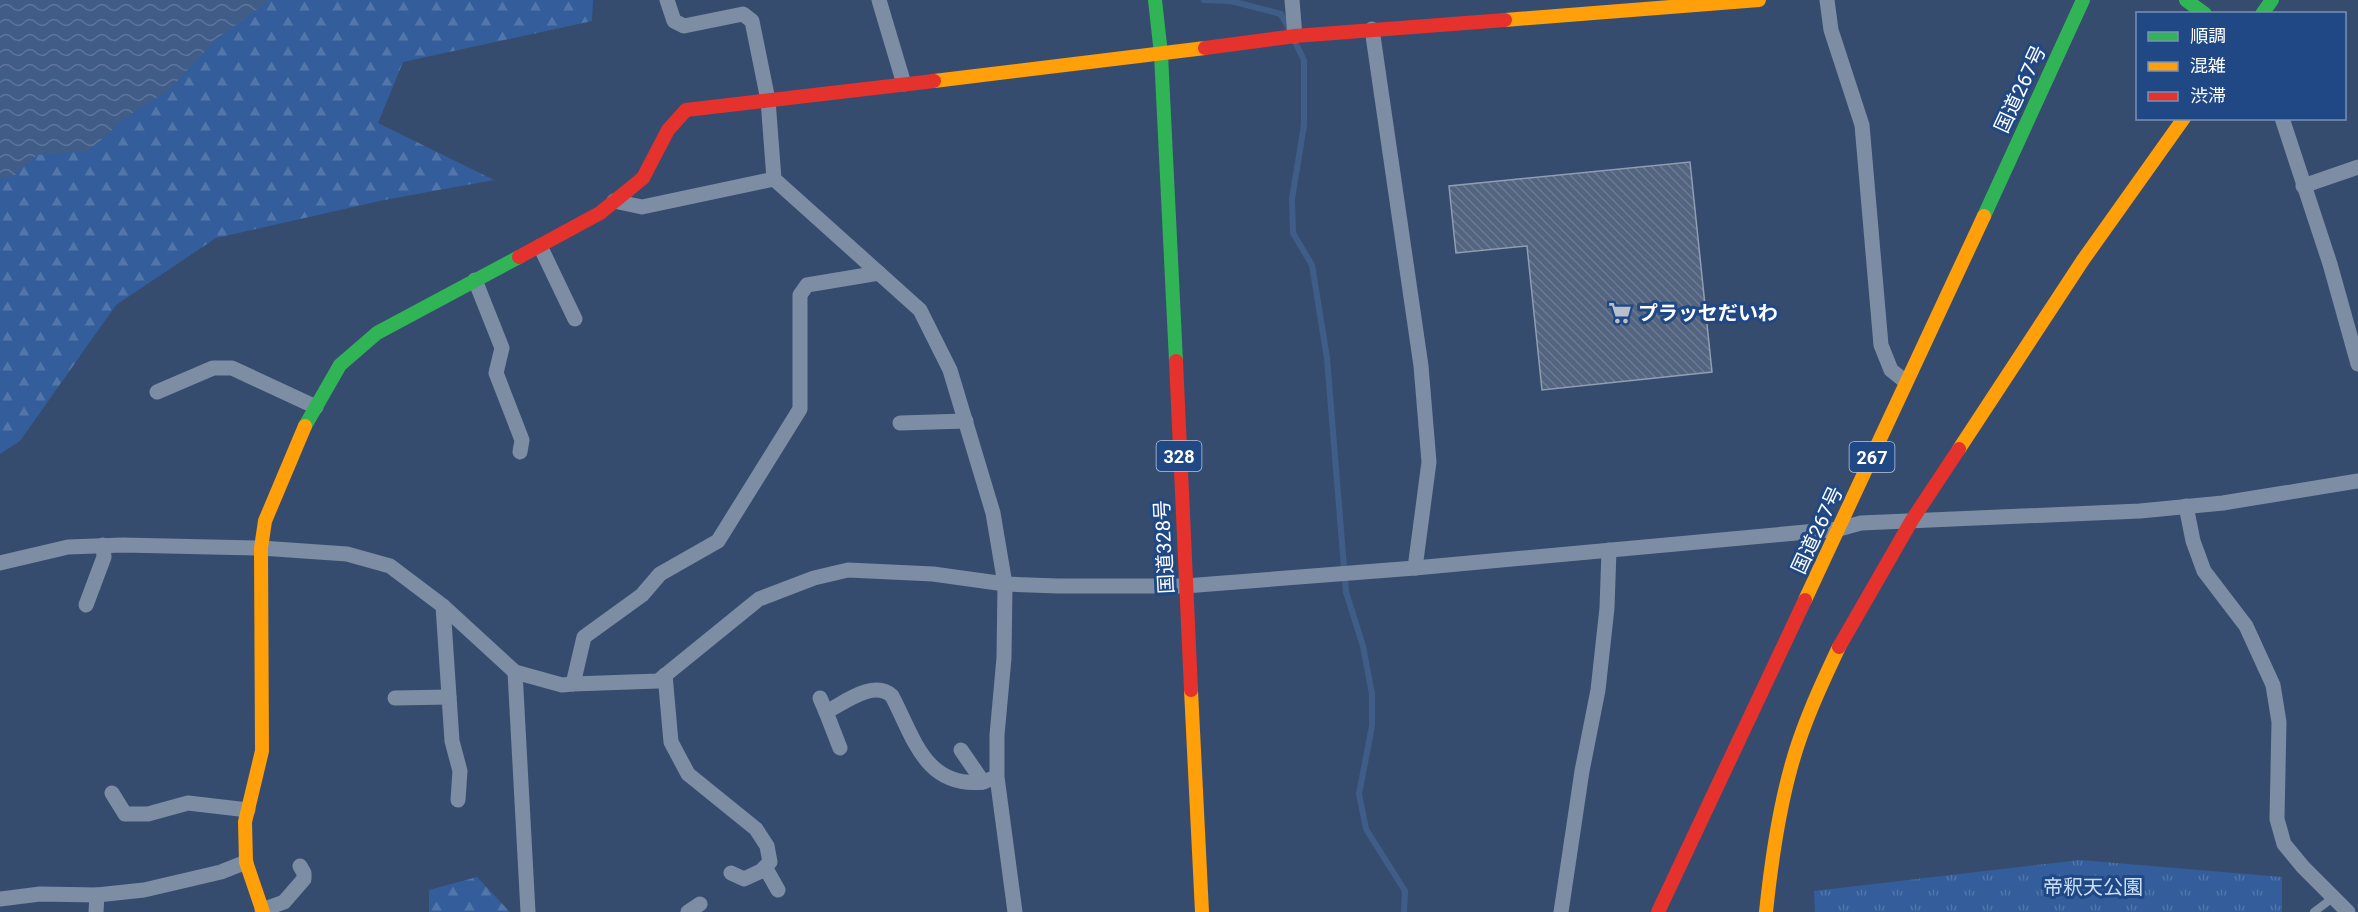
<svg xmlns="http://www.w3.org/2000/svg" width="2358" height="912" viewBox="0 0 2358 912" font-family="Roboto,'Noto Sans JP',sans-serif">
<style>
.forest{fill:url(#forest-firs)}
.park{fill:url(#park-tufts)}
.water{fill:url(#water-waves)}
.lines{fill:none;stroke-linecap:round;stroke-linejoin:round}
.stream{stroke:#405d88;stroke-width:6}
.building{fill:url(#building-back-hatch);stroke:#909db2;stroke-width:1.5}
.lane{stroke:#7d8da4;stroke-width:8}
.street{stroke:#7d8da4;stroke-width:15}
.fast{stroke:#30b455;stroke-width:14}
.slow{stroke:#ff9f0a;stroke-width:14}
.jam{stroke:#e5322d;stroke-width:14}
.labels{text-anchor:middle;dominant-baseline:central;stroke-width:6;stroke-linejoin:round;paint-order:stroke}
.shield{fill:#1f4885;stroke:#bcc8da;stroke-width:1.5}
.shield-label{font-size:18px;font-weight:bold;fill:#fff}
.street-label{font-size:20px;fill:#fff;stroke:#1f4885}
.poi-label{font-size:20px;font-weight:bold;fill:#fff;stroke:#1f4885;text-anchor:start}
.park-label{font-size:20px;fill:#cbdef7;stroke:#1f4885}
</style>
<defs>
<pattern id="forest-firs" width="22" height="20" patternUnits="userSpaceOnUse" patternTransform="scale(1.5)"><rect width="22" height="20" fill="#335e9b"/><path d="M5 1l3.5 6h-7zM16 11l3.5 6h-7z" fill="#5276aa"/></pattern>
<pattern id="park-tufts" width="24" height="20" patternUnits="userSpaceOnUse" patternTransform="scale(1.5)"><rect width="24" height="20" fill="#335e9b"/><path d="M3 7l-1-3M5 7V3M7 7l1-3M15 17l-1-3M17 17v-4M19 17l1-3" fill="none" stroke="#5276aa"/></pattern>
<pattern id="water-waves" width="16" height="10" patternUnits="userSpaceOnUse" patternTransform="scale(1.5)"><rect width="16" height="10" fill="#405d88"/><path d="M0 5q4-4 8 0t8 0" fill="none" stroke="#5d759a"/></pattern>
<pattern id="building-back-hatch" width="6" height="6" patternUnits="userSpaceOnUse" patternTransform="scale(1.5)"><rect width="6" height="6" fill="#52647f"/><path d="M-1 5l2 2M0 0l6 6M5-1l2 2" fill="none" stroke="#6c7b92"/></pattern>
</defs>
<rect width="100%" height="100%" fill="#364c6e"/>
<!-- forest -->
<g class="forest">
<polygon points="247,0 593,0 592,21 403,62 378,123 494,180 384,200 216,238 116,305 20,441 0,454 0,119"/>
<polygon points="477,877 510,912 429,912 429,890"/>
</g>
<!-- park -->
<polygon class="park" points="2080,860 2282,877 2282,912 1815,912 1814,891"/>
<!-- water -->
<polygon class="water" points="0,0 270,0 216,39 168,91 126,117 89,151 37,155 14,176 0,178"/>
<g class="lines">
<!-- stream -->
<g class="stream">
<polyline points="1204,0 1231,1 1281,14 1290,31"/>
<polyline points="1294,40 1304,60 1304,125 1292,199 1293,233 1312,265 1327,358 1346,592 1363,646 1372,694 1372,726 1359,794 1366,829 1405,891 1404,912"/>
</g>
</g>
<!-- building -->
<polygon class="building" points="1690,162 1712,372 1542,390 1527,246 1456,253 1449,186"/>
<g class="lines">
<!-- lane -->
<polyline class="lane" points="2314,912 2334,897"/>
<!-- street -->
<g class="street">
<polyline points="667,0 674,21 684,26 743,14 752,21 768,100 774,179 920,310 950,370 993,513 1005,584 1004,658 997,735 997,777 1015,912"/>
<polyline points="879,0 904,84"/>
<polyline points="1292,0 1295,36"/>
<polyline points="1827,0 1831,30 1862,125 1881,345 1891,370 1906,382"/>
<polyline points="1372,29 1421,366 1429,462 1415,568"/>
<polyline points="2282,118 2330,264 2358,364"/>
<polyline points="2303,186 2358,167"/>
<polyline points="614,201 642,207 774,179"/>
<polyline points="540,246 575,319"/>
<polyline points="475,280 502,348 496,373 522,440 520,452"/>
<polyline points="157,392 213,368 232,368 316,407"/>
<polyline points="900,423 966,421"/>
<polyline points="2186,506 2193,541 2204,571 2246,626 2273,685 2279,722 2277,819 2284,844 2303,867 2348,912"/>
<polyline points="0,563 68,547 123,545 261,548 347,554 390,566 443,606 515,672 562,685 573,684 658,681 759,599 814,578 848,570 933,574 1005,584 1058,586 1185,586 1415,568 1839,529 1861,523 2140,511 2223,503 2358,481"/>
<polyline points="86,605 104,557 103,545"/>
<polyline points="443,606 452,741 460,771 458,800"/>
<polyline points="515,672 528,912"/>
<polyline points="665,675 671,742 688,774 756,829 767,846 770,862 761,871 744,879 731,873"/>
<polyline points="573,684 584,637 642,595 660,574 718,541 800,409 800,295 807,285 879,273"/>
<polyline points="395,698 449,697"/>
<polyline points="820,698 826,712"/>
<path d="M 840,748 L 826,712 C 844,703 874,679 892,696 C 914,738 925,788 983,782"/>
<polyline points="961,750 983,782 991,779"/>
<polyline points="112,793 125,814 148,814 188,803 248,810"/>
<polyline points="765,867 778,890"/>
<polyline points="0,899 40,894 97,895 144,890 221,872 246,862"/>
<polyline points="262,910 284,902 304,879 304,873 300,866"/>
<polyline points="96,912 97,895"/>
<polyline points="688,912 700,904"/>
<polyline points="1561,912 1582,771 1598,690 1607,608 1609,550"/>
</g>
<!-- fast -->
<g class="fast">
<polyline points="1155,0 1161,54 1176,361"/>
<polyline points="2186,0 2205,14"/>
<polyline points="2262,14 2272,0"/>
<polyline points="1984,216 2083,0"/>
<polyline points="305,426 340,365 377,333 519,257"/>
</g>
<!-- slow -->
<g class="slow">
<polyline points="1505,20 1759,0"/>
<polyline points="934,81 1205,48"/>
<polyline points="1959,449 2083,260 2184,118"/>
<polyline points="1805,600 1984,216"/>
<polyline points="1191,690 1202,912"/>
<polyline points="263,912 246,862 245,822 262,751 261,548 265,521 305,426"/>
<path d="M 1766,912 C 1771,864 1778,814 1791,767 C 1802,726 1821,685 1839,647"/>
</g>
<!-- jam -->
<g class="jam">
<polyline points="1205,48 1295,36 1505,20"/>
<polyline points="519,257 600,213 643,178 668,130 686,110 934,81"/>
<polyline points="1176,361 1191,690"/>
<polyline points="1839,647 1912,520 1959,449"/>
<polyline points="1658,912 1805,600"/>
</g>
</g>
<!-- icons -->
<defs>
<g id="supermarket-bare" transform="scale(1.8)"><path d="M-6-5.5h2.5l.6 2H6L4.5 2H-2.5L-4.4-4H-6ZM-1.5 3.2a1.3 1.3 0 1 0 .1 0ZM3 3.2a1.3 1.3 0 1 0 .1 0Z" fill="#b9c0cc" stroke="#1f4885" stroke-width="2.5" paint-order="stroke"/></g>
</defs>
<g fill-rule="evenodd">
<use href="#supermarket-bare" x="1620" y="313"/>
</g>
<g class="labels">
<!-- shield labels -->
<g class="shield">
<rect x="1156.5" y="441" width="45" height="30" rx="4.5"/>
<rect x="1849.5" y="442" width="45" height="30" rx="4.5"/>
</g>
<g class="shield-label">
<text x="1179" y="456">328</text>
<text x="1872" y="457">267</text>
</g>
<!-- street labels -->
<g class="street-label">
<text transform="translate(2020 89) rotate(-65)">国道267号</text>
<text transform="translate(1817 530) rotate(-65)">国道267号</text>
<text transform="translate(1164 547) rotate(-93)">国道328号</text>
</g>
<!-- poi labels -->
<g class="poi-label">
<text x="1638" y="313">プラッセだいわ</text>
</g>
<!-- park labels -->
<g class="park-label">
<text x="2093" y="887">帝釈天公園</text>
</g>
</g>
<!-- legend -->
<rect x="2136" y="12" width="210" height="108" fill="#1f4885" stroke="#7991b6" stroke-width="1.5"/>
<rect x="2148" y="32" width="30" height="9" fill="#30b455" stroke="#7991b6" stroke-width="1.5"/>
<text x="2190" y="42" font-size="18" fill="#ffffff">順調</text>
<rect x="2148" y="62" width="30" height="9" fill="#ff9f0a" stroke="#7991b6" stroke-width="1.5"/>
<text x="2190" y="72" font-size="18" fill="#ffffff">混雑</text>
<rect x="2148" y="92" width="30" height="9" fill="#e5322d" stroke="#7991b6" stroke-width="1.5"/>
<text x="2190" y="102" font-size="18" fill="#ffffff">渋滞</text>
</svg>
